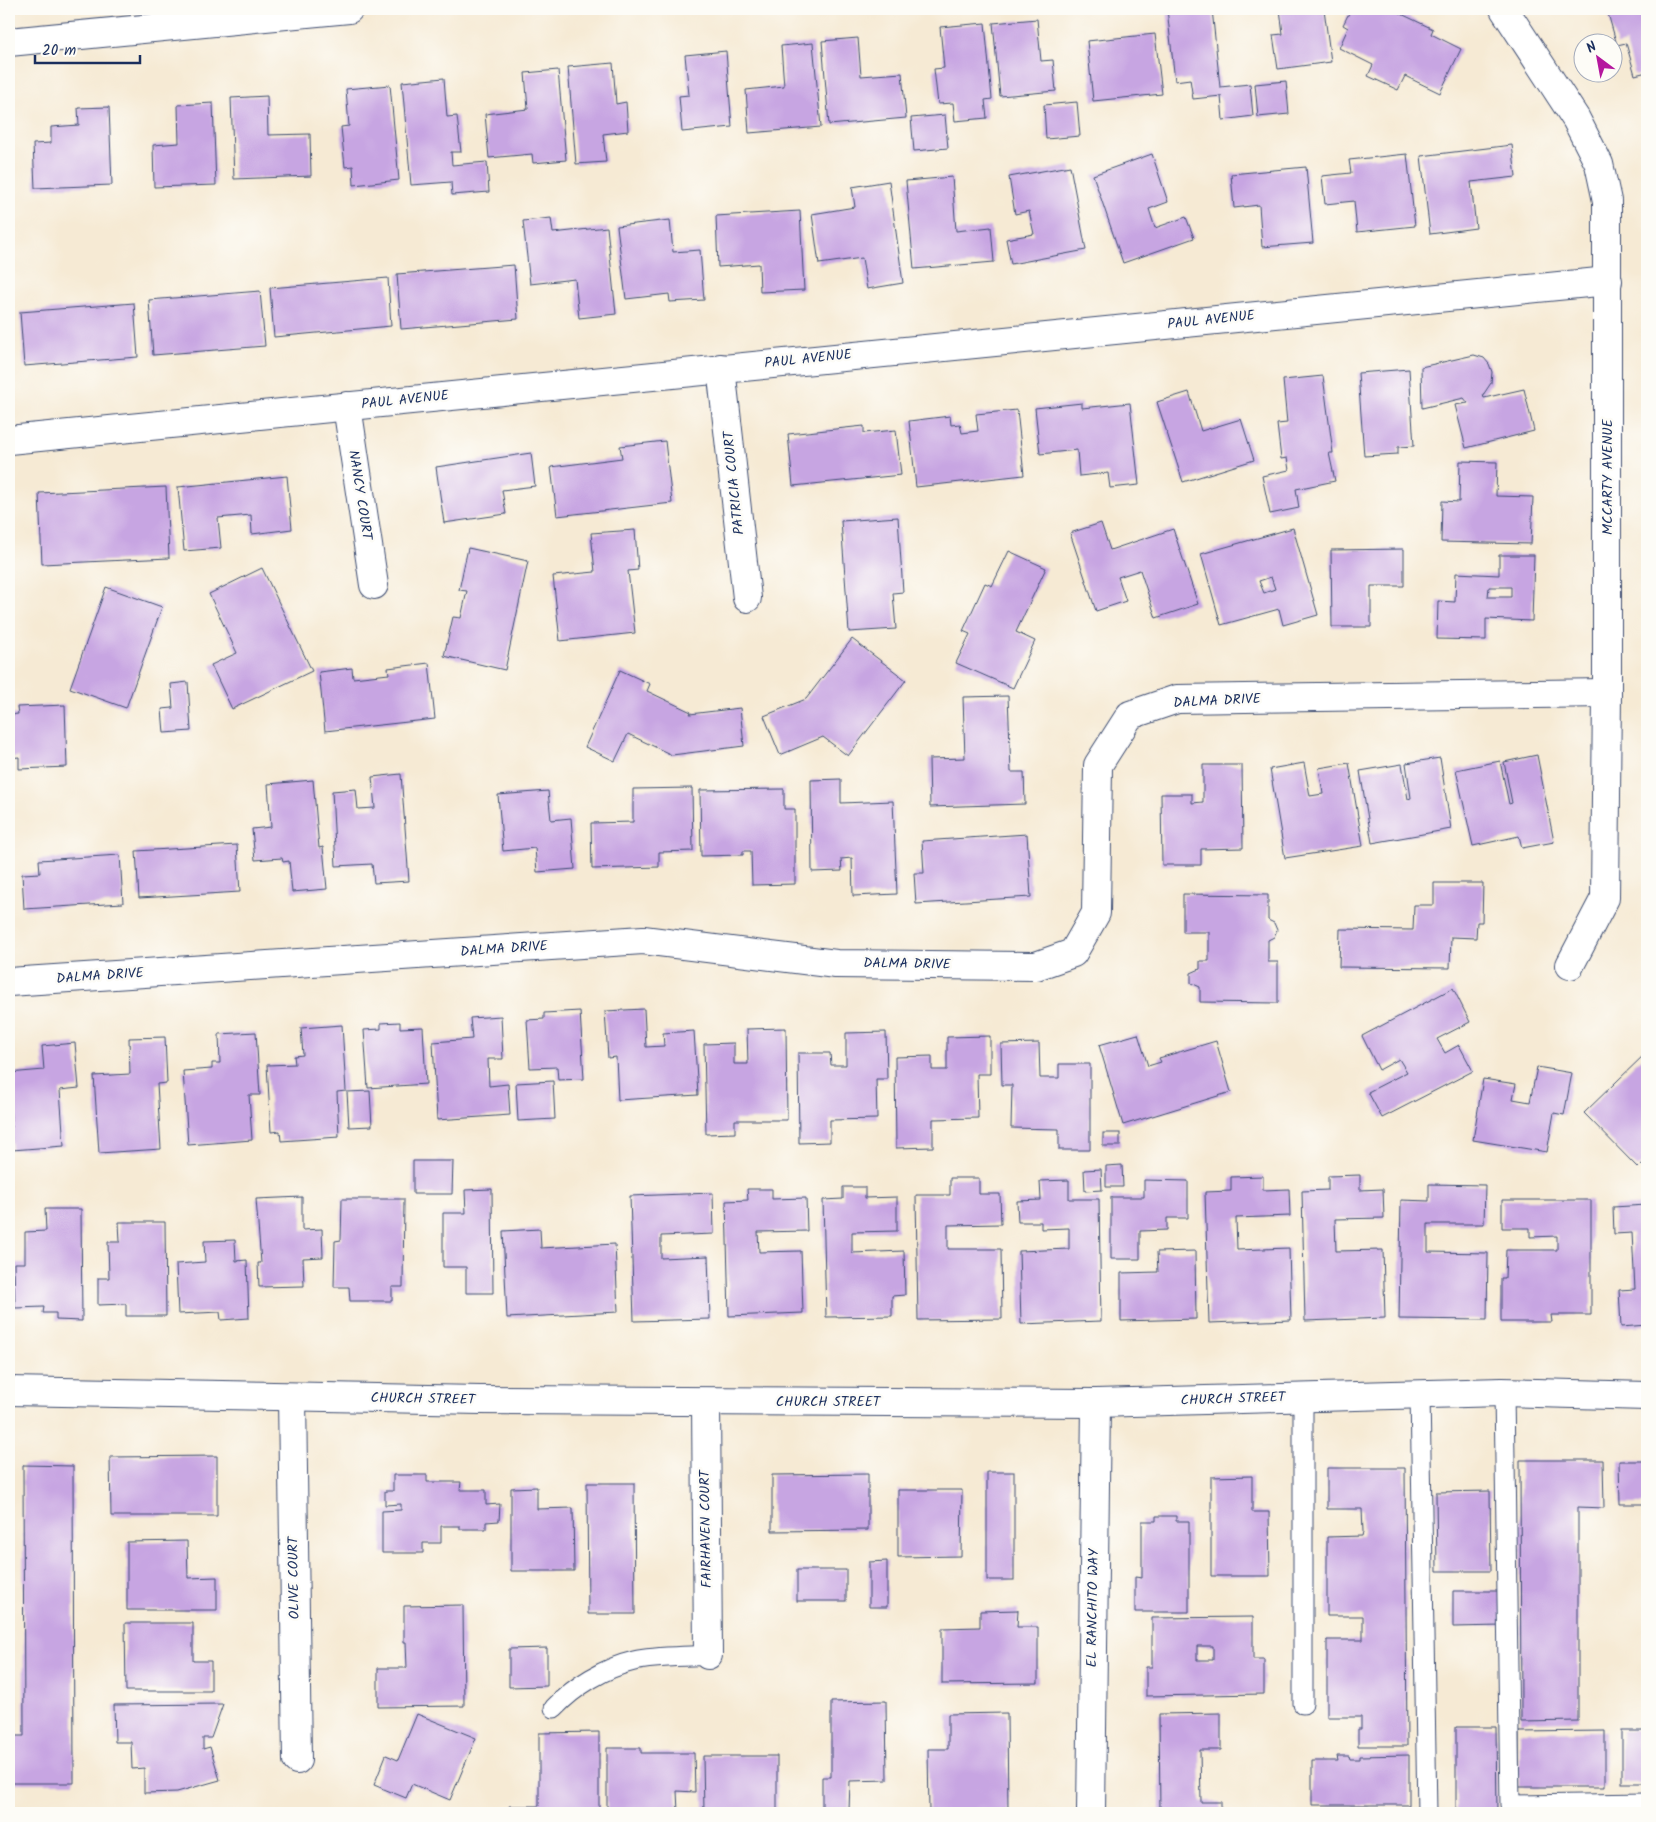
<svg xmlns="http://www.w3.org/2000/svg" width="1656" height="1822" viewBox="0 0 1656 1822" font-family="Kalam,sans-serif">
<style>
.building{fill:#c7a5e2;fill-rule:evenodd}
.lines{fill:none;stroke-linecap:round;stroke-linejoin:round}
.service-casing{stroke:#3c4b70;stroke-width:21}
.minor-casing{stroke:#3c4b70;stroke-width:30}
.service{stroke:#fff;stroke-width:19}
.minor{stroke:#fff;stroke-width:28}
.labels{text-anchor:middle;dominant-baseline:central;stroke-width:5;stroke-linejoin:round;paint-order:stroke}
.street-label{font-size:14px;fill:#1b2f5e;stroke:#fdfcf7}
</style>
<rect width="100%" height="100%" fill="#fdfcf7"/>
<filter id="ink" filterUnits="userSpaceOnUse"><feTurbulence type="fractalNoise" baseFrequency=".02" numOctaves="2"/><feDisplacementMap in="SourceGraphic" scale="10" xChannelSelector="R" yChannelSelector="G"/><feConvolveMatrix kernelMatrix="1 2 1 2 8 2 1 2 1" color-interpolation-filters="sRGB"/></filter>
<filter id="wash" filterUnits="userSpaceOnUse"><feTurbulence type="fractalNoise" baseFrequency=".0096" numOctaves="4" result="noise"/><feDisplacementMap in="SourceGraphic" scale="20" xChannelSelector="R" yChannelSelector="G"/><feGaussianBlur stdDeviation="1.12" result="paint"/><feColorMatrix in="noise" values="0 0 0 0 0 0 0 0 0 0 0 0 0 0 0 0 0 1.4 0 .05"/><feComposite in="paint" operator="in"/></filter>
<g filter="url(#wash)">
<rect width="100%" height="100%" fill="#f6ead4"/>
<g id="blocks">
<!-- building -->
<g class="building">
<polygon points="1167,9 1212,9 1220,87 1250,84 1253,116 1223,120 1221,96 1193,99 1190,79 1175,81"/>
<polygon points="1280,9 1324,9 1331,62 1278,69 1273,35 1283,34"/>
<polygon points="1351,9 1391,9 1433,29 1431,34 1461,49 1440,93 1405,76 1398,90 1368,76 1373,65 1339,48 1348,28 1343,25"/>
<polygon points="1612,9 1647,9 1647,72 1635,75 1626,43 1617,45 1607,10"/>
<polygon points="1037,19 1041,61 1053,60 1056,91 1000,96 993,23"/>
<polygon points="985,23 992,99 985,100 987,118 955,121 953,103 938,104 934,69 944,68 940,27"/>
<polygon points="1155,34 1162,94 1093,101 1087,41"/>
<polygon points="858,38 861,76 902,73 906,118 829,125 822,41"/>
<polygon points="813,43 821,127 749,133 746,90 784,86 781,46"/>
<polygon points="726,51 732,127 682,132 679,96 689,95 685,55"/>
<polygon points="613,63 616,104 626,102 628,131 603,134 606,162 576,164 568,67"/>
<polygon points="558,70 566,160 533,163 532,154 489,158 485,114 528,109 525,73"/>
<polygon points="444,78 447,117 457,116 461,152 451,152 452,165 487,162 489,192 452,195 451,182 411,185 402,82"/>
<polygon points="1286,81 1289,114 1258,117 1255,84"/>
<polygon points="390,85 399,180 354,185 353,166 345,167 341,127 349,126 346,89"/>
<polygon points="267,96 268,135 310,134 311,176 234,179 231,98"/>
<polygon points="1077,102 1080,136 1046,139 1044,105"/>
<polygon points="213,103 216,185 154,187 153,145 179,143 178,105"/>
<polygon points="109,107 112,185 35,188 33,144 51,143 51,127 79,125 78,108"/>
<polygon points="945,115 948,148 914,151 911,118"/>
<polygon points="1512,145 1516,177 1471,182 1476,228 1430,234 1421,156"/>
<polygon points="9,151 14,196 9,197"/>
<polygon points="1152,154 1168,202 1149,209 1155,228 1186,217 1194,238 1123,263 1093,175"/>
<polygon points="1407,154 1415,226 1357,232 1354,201 1325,204 1322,176 1351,173 1349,160"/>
<polygon points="1070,166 1086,250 1011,264 1006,239 1034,234 1029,211 1015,214 1009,177"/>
<polygon points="1306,167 1313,243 1262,247 1259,205 1234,208 1231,174"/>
<polygon points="952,177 956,231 991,227 994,262 914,269 906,181"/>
<polygon points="889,181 903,283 867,289 862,258 819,264 812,214 855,207 852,187"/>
<polygon points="800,211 804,290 760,292 759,264 718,267 716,216"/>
<polygon points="551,218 553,233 607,227 616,314 579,318 575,279 530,284 523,221"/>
<polygon points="670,220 673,252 700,250 704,300 670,302 669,294 626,299 617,226"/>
<polygon points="514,265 518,319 401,329 397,274"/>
<polygon points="388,278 391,326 274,337 270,288"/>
<polygon points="260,291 265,346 153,355 149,300"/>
<polygon points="134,303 138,357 24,366 20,312"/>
<polygon points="1474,355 1484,358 1489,364 1492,372 1491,383 1483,395 1484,398 1524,389 1534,431 1466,448 1455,405 1468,403 1464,398 1422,408 1421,367"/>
<polygon points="1409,369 1414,446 1398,447 1398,454 1364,456 1358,373"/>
<polygon points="1323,376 1333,453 1329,453 1335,481 1296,489 1299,508 1270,514 1262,476 1289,470 1287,458 1281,459 1277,424 1287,423 1283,380"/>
<polygon points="1189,392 1201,431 1241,419 1254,460 1183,482 1157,402"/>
<polygon points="1082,403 1082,408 1130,403 1139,485 1110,488 1108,473 1079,476 1077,450 1040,454 1035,408"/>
<polygon points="1017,410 1024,475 916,487 909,421 950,416 951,425 960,424 962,433 978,431 976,414"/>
<polygon points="864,426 864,433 896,430 901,475 793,486 788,434"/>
<polygon points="665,441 672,503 557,516 551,467 622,458 620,446"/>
<polygon points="531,453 535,486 502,490 506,514 444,523 436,467"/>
<polygon points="1460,461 1497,462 1496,496 1533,497 1531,544 1441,542 1442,501 1459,502"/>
<polygon points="287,476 292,529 252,534 251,515 218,518 221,548 184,551 178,487"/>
<polygon points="166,487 169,558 42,564 39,493"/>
<polygon points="898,517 903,592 893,593 896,629 849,632 841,521"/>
<polygon points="1101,523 1110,550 1173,529 1198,604 1156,618 1140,570 1118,577 1126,601 1096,611 1070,533"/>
<path d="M 1293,528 L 1318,615 L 1283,625 L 1279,609 L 1221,625 L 1201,554 ZM 1271,577 L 1275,589 L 1264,593 L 1259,581 Z"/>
<polygon points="635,530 638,570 628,571 635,633 560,641 553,576 595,572 591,533"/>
<polygon points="468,548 528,561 505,670 444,656 453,617 461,618 467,591 459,590"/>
<polygon points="1404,549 1404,586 1371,586 1371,627 1332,627 1331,550"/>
<polygon points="1009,551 1046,568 1016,632 1035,641 1013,688 956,663 970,634 963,631 985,583 992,586"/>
<path d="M 1499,555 L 1534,555 L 1532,621 L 1486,619 L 1486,640 L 1437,639 L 1438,601 L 1455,602 L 1456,573 L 1499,575 ZM 1489,587 L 1511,587 L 1511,597 L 1488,597 Z"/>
<polygon points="262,568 312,671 232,709 211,665 237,653 209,594"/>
<polygon points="106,587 162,607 126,708 70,688"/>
<polygon points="852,639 906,680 848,756 823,737 780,755 764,716 806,699"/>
<polygon points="429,663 435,719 325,731 319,672 352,668 353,678 389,674 388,668"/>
<polygon points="620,670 650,684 647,691 691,712 690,714 740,708 744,746 672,755 628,734 615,761 585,747"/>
<polygon points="188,682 191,731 164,733 162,709 173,708 171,684"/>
<polygon points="1008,696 1011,772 1024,772 1025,804 930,807 929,759 965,758 963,697"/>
<polygon points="65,705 67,767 19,769 19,757 9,758 9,715 18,714 17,707"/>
<polygon points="1537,755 1554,842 1522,848 1519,836 1473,846 1456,770 1500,761 1509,804 1512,803 1504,762"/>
<polygon points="1440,758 1451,829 1372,843 1360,771 1402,764 1408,799 1411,798 1406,763"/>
<polygon points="1304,763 1310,796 1323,794 1319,768 1349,763 1363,846 1285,858 1270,769"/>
<polygon points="1203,765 1242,765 1243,848 1201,849 1201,865 1162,865 1161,794 1192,794 1192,803 1203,802"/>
<polygon points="401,774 409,881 374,883 372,864 336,866 332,791 356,789 358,809 375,808 372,777"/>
<polygon points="841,779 841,803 893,801 897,894 853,896 852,858 841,859 842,871 812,872 811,780"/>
<polygon points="313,780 319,848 323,847 327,889 292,892 289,861 283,862 282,858 255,860 252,829 271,827 268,784"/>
<polygon points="692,788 693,851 659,852 659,867 592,869 591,823 633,822 633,789"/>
<polygon points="784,789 784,809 795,809 795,884 752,885 751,851 743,851 743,855 701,856 700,790"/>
<polygon points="548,791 551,820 571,818 575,869 537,872 535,848 503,851 498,795"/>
<polygon points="1027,834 1031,897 916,904 914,873 924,873 922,841"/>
<polygon points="237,845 240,892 139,898 136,851"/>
<polygon points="120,855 123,903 24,909 22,874 40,873 39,860"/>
<polygon points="1434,883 1483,883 1482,922 1477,922 1476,938 1451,937 1450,968 1339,967 1340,929 1413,930 1414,905 1434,905"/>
<polygon points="1183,894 1268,895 1268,920 1274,923 1277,930 1274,937 1268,940 1268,962 1278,962 1278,1003 1200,1002 1200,987 1191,983 1191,973 1200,969 1200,961 1209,961 1209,932 1183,932"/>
<polygon points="1453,988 1470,1022 1437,1039 1445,1053 1459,1045 1473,1071 1382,1118 1368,1092 1407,1072 1399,1059 1379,1070 1362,1036"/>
<polygon points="644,1009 646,1047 664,1046 663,1033 694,1031 698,1095 618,1100 616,1057 608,1058 605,1011"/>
<polygon points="580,1011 584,1079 558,1080 557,1067 530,1068 527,1020 544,1019 544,1013"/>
<polygon points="501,1016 503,1059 488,1059 489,1086 508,1084 510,1115 437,1120 433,1042 472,1039 470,1018"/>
<polygon points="400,1022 400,1028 423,1027 426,1084 368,1088 364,1030 381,1029 381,1023"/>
<polygon points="342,1025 346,1091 337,1092 339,1137 281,1141 280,1131 271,1132 267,1065 295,1064 294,1056 303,1055 301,1028"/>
<polygon points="786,1028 787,1120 735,1120 735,1133 706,1134 704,1044 734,1043 734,1064 748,1064 747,1029"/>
<polygon points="256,1032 260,1095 249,1095 252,1140 188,1145 183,1071 212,1069 212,1063 220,1063 219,1034"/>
<polygon points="886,1032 887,1079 876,1079 877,1119 830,1120 830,1142 799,1143 798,1053 830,1053 831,1065 846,1065 846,1033"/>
<polygon points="1138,1034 1148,1066 1161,1062 1159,1058 1216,1041 1231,1092 1123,1125 1099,1045"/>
<polygon points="990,1036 990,1074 977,1074 978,1118 933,1119 933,1147 896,1148 895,1057 932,1056 932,1070 947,1070 947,1037"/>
<polygon points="165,1037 167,1083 157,1084 161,1149 99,1153 94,1076 130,1074 129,1038"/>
<polygon points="75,1043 79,1088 60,1090 64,1146 12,1150 9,1073 44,1070 42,1046"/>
<polygon points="1039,1043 1040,1078 1059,1078 1059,1064 1090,1064 1090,1150 1059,1150 1059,1129 1011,1128 1012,1085 1002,1085 1001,1044"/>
<polygon points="1647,1052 1647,1159 1638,1168 1584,1113"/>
<polygon points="1537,1067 1572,1073 1564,1115 1554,1113 1547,1152 1473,1140 1483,1079 1516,1084 1513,1099 1530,1102"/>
<polygon points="553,1081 555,1119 518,1121 516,1083"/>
<polygon points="370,1091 372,1126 349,1127 347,1092"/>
<rect x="1103" y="1133" width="17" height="13"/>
<polygon points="413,1161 453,1161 452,1194 413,1194"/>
<polygon points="1122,1165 1123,1187 1106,1187 1106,1166"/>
<polygon points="1101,1169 1102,1190 1085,1191 1084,1170"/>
<polygon points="1360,1175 1360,1190 1383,1189 1384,1218 1335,1219 1336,1251 1383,1250 1385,1318 1305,1321 1302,1191 1328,1190 1328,1176"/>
<polygon points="1263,1176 1263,1190 1289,1189 1290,1216 1236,1218 1237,1250 1289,1248 1291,1320 1209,1323 1205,1192 1231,1191 1231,1177"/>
<polygon points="950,1178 979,1178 979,1194 1000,1194 1001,1224 948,1225 948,1249 1001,1249 1002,1319 918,1320 916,1195 950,1195"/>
<polygon points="1069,1180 1069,1199 1099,1199 1101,1321 1021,1324 1019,1251 1069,1249 1069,1228 1041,1229 1041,1222 1018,1222 1017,1201 1041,1200 1040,1181"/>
<polygon points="1144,1180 1188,1181 1188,1218 1167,1218 1167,1230 1140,1231 1140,1259 1111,1259 1111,1197 1144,1197"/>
<polygon points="1429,1184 1485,1185 1484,1224 1428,1224 1428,1252 1488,1253 1487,1320 1399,1319 1401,1200 1429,1201"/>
<polygon points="843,1187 865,1187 865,1198 897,1197 897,1231 852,1232 852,1253 904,1251 905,1295 892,1296 892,1316 826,1317 823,1200 843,1199"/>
<polygon points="492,1189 493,1293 466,1293 466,1267 443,1267 443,1213 466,1213 465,1190"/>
<polygon points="747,1189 772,1189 772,1199 806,1198 807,1231 758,1232 759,1252 801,1251 803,1313 729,1316 726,1201 748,1200"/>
<polygon points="713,1193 714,1234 661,1236 661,1258 708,1256 710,1319 634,1321 630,1196"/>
<polygon points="302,1197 302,1230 322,1229 323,1257 303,1258 304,1286 259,1287 258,1263 261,1263 256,1199"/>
<polygon points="342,1199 404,1199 403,1287 392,1287 392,1301 350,1301 349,1287 334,1287 335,1241 341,1240"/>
<polygon points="1502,1200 1591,1200 1591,1315 1551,1315 1552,1322 1501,1322 1501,1278 1505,1278 1506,1250 1557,1250 1557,1236 1530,1237 1530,1228 1502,1228"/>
<polygon points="1647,1205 1647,1325 1621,1327 1619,1290 1635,1289 1632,1233 1614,1234 1613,1207"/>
<polygon points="45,1209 81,1209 82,1321 56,1320 56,1313 43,1313 44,1307 15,1308 14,1263 25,1263 25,1232 46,1231"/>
<polygon points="119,1222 165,1222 166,1316 126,1316 126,1304 98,1305 98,1278 109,1278 108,1242 120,1242"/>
<polygon points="540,1229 541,1248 615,1244 618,1312 507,1318 503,1231"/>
<polygon points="235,1240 236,1261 247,1260 249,1318 221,1320 220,1312 178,1314 176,1264 205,1262 204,1241"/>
<polygon points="1195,1251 1196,1319 1121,1321 1121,1273 1158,1272 1157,1252"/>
<polygon points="217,1456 217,1516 111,1516 110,1457"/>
<polygon points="1520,1460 1603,1460 1604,1508 1578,1507 1578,1721 1521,1722"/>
<polygon points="1619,1461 1647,1461 1647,1504 1620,1504"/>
<polygon points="23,1465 73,1466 74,1783 9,1783 9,1736 24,1736"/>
<polygon points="1327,1468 1405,1468 1407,1746 1358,1746 1358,1729 1361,1729 1361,1717 1327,1717 1327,1640 1363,1640 1363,1616 1327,1616 1327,1537 1362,1536 1363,1532 1362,1509 1327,1509"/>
<rect x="987" y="1472" width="27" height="108"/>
<polygon points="868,1474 868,1530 772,1531 772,1475"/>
<polygon points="393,1475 427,1475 427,1482 461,1482 460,1490 486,1490 486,1505 500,1504 499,1521 486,1522 486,1529 460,1529 460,1526 441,1526 441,1543 423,1543 423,1553 382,1553 382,1511 401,1510 401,1504 385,1505 385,1491 393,1491"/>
<polygon points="1252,1476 1252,1512 1269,1512 1270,1576 1211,1576 1211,1477"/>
<polygon points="587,1483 634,1483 635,1614 588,1614"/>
<polygon points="537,1487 537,1509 573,1508 574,1571 511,1571 511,1488"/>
<polygon points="898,1490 962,1490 961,1556 898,1557"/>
<polygon points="1490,1491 1491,1571 1437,1571 1436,1492"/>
<polygon points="1156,1516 1176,1516 1176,1521 1189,1521 1189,1612 1135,1612 1135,1577 1142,1578 1142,1521 1156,1521"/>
<polygon points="187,1541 188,1578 217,1577 217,1610 127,1610 127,1542"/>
<polygon points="887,1561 887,1607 869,1607 869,1562"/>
<rect x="797" y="1570" width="49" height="31"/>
<polygon points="1453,1591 1502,1591 1502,1626 1453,1627"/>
<polygon points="463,1605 464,1706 378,1707 378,1668 407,1668 406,1642 404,1642 404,1606"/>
<polygon points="1018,1610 1017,1627 1038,1627 1038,1683 942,1684 942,1628 980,1627 980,1611"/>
<path d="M 1253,1617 L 1253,1659 L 1264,1659 L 1264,1694 L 1146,1696 L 1146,1667 L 1152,1667 L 1152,1618 ZM 1197,1646 L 1213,1646 L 1213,1660 L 1197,1660 Z"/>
<polygon points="125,1623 193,1623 193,1661 211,1661 211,1691 126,1691"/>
<polygon points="547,1648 547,1686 509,1687 509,1649"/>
<polygon points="886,1701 887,1780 850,1781 849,1811 822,1811 822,1777 831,1777 831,1702"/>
<polygon points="223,1704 211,1738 203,1738 203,1749 210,1747 220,1780 177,1792 144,1793 144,1768 132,1769 131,1742 115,1742 114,1705"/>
<polygon points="1007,1713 1008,1813 929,1813 928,1749 948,1749 948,1714"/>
<polygon points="1221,1713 1221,1750 1200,1750 1201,1802 1221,1802 1221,1813 1160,1813 1159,1714"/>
<polygon points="417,1714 476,1738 450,1800 412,1784 406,1798 374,1785 386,1755 398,1760"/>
<polygon points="1456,1727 1496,1727 1497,1813 1456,1813"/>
<polygon points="1605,1731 1605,1787 1519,1787 1519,1732"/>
<rect x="1622" y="1731" width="25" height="52"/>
<polygon points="599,1732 599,1813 509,1813 509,1806 539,1806 539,1733"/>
<polygon points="607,1748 641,1748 641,1753 694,1753 695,1792 677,1791 678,1812 607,1813"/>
<polygon points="1409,1755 1409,1805 1312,1805 1312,1761 1338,1761 1337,1756 1349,1756 1350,1759 1359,1759 1359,1756"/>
<polygon points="703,1756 777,1756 777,1813 704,1813"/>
</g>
</g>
</g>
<g filter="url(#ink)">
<use href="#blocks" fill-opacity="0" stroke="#3c4b70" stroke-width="1"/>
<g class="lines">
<!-- service casing -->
<g class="service-casing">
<g id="service">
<polyline points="1504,1392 1510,1805 1647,1803"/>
<polyline points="1420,1394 1427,1813"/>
<polyline points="1303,1704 1303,1397"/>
<path d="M 554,1708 C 575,1686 604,1668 634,1661 C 657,1656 684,1657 708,1655"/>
</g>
</g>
<!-- minor casing -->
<g class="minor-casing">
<g id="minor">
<polyline points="1504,9 1576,119 1599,164 1607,201 1607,693 1605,898 1570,965"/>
<polyline points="9,42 349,9"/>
<polyline points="721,368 747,598"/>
<polyline points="347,406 374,585"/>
<polyline points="9,440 1608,281"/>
<polyline points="9,982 643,940 836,964 1036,966 1073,953 1096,913 1098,765 1130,715 1177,699 1607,693"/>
<polyline points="9,1391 480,1400 1096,1403 1502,1392 1647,1396"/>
<polyline points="292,1397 297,1760"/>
<polyline points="706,1402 708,1655"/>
<polyline points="1091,1813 1096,1403"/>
</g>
</g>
<!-- service -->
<use href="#service" class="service"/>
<!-- minor -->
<use href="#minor" class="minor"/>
</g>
</g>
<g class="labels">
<!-- street labels -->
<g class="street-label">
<text transform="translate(1211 320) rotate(-6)">PAUL AVENUE</text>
<text transform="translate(808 359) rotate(-6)">PAUL AVENUE</text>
<text transform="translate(405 400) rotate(-6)">PAUL AVENUE</text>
<text transform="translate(1608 477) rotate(-90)">MCCARTY AVENUE</text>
<text transform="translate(734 483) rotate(-96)">PATRICIA COURT</text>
<text transform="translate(360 495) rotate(81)">NANCY COURT</text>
<text transform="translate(1217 701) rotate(-3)">DALMA DRIVE</text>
<text transform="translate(504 949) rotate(-4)">DALMA DRIVE</text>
<text transform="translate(907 964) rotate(1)">DALMA DRIVE</text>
<text transform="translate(100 976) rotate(-4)">DALMA DRIVE</text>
<text transform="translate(423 1399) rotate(1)">CHURCH STREET</text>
<text transform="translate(1233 1399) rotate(-2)">CHURCH STREET</text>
<text x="828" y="1402">CHURCH STREET</text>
<text transform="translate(706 1529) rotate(-91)">FAIRHAVEN COURT</text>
<text transform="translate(294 1578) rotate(-91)">OLIVE COURT</text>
<text transform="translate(1093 1608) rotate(-89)">EL RANCHITO WAY</text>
</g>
</g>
<!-- margin -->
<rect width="1656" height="1822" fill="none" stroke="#fdfcf7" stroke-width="30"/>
<!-- north arrow -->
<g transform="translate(1598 58) rotate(328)"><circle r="24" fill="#fdfcf7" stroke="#a3aaba"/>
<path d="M0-4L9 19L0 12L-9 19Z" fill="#b5179e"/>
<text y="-8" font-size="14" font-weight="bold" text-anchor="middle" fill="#1b2f5e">N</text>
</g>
<!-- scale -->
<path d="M35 55v8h105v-8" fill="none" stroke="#1b2f5e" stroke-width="2.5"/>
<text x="42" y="55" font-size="15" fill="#1b2f5e" stroke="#fdfcf7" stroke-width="4" paint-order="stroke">20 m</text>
</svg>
